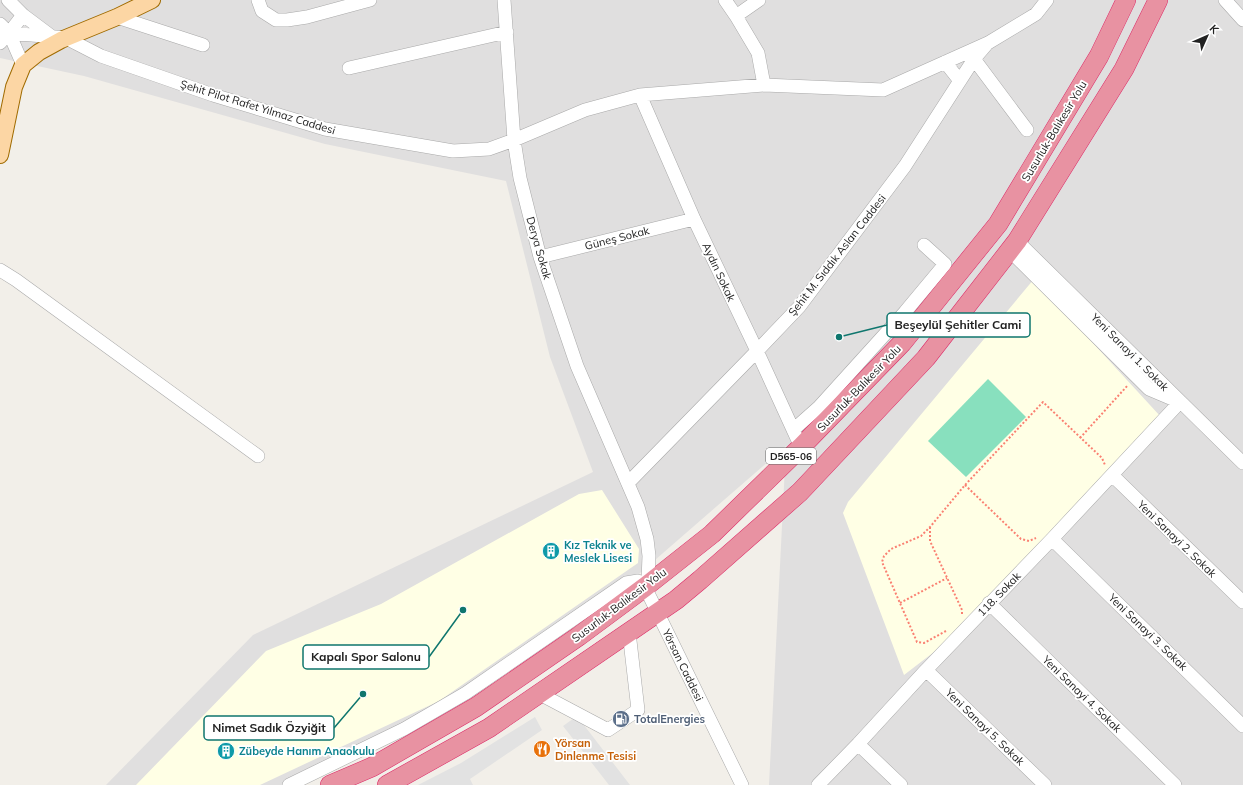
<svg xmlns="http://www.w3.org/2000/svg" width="1243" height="785" font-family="Mulish,sans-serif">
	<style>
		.residential { fill: #e0dfdf }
		.education { fill: #ffffe5 }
		.pitch { fill: #88e0be }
		.parking { fill: #e2e2e2 }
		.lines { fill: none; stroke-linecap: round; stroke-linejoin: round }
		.minor-casing { stroke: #a9a9a9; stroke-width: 14 }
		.major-casing { stroke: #a06b00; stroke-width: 18 }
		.highway-casing { stroke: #dc2a67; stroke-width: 20 }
		.path { stroke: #fa8072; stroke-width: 2; stroke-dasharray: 2 2; stroke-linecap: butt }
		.minor { stroke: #fff; stroke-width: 13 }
		.major { stroke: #fcd6a4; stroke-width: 16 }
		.highway { stroke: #e892a2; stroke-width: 19 }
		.labels { text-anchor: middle; stroke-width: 3.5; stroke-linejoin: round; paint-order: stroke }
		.shield { fill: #fff; stroke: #646464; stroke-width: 1 }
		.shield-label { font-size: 10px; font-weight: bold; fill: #222 }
		.street-label { font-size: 11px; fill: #222; stroke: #fff }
		.culture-label { font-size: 11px; font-weight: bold; fill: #0d838f; stroke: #fff; text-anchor: start }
		.service-label { font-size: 11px; font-weight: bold; fill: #4e5e75; stroke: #fff; text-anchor: start }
		.food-label { font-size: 11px; font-weight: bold; fill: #c56008; stroke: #fff; text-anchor: start }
		.leader { fill: none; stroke: #0f766e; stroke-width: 1.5 }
		.callout-dot { fill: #0f766e; stroke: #fff; stroke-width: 1.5 }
		.callout { fill: #fff; stroke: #0f766e; stroke-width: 1.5 }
		.callout-label { font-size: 12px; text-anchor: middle; font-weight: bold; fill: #222 }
	</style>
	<rect width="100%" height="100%" fill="#f2efe9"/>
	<path class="residential" d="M 0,0 L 1243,0 L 1243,785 L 769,785 L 786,446 L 632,580 L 477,686 L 286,785 L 106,785 L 253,635 L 593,472 L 550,357 L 506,181 L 325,144 L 84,76 L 0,58 Z"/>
	<path class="education" d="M 1034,279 L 1161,417 L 943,645 L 904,675 L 843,513 L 848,502 Z
		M 602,490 L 639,549 L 638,563 L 439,701 L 260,785 L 136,785 L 266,651 L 381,604 L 579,494 Z"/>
	<path class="pitch" d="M 988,379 L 1026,417 L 966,477 L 928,441 Z"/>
	<path class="parking" d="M 577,716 L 630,785 L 609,785 L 563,726 Z
		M 535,717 L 542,730 L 470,779 L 473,785 L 418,785 L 461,763 Z"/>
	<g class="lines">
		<defs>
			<path id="minor" d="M 8,0 L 23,15 L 9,33
				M 258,0 L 262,11 L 276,20 L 287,20 L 307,17 L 370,0
				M 504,0 L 514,140 L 520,178 L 540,257 L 577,366 L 638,507 L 647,539 L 649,556 L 648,580 L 645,587
				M 725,0 L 736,16 L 759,0
				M 1225,0 L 1243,20
				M 23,15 L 51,36
				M 736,16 L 758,53 L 764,85
				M 117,17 L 203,45
				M 0,24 L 9,33 L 23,65
				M 0,43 L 9,33 L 66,38 L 101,56 L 213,95 L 325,129 L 453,151 L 489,149 L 514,140 L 585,110 L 640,95 L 764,85 L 883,90 L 988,43 L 1036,14 L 1047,0
				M 974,59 L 1027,130
				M 945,62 L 960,81
				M 349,68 L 507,32
				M 640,95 L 694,219 L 757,351 L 801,447
				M 1017,241 L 1243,463
				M 1010,251 L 1149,389 L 1175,400
				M 540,257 L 694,219
				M 0,270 L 16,280 L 258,456
				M 793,430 L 819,407 L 905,312 L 945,264 L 924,245
				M 1112,475 L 1243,602
				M 628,483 L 757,351 L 799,307 L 905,166 L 974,59 L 986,45
				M 1052,539 L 1243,726
				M 989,603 L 1175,785
				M 926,670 L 1045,785
				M 540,694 L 608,730 L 638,710 L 629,632
				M 858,744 L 901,785
				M 289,785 L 404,729 L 466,693 L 626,583 L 638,581 L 645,587 L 742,785
				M 818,785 L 858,744 L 926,670 L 1052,539 L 1180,402"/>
			<path id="major" d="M 0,155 L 14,87 L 23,65 L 39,52 L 61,40 L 117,17 L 152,0"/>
			<path id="highway" d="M 330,785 L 372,767 L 476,707 L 579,636 L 645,587 L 712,534 L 801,447 L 902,343 L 998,224 L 1099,56 L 1126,0
				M 387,785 L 489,728 L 657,613 L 676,600 L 700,580 L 800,492 L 926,358 L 1017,241 L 1124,69 L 1158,0"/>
		</defs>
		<use href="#minor" class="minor-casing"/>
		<use href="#major" class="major-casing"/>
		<use href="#highway" class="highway-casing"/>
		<path class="path" d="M 1080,438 L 1128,385
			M 965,485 L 1021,539 L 1029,541 L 1036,538
			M 930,527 L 930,541 L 962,610 L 962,615
			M 900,603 L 947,578
			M 946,631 L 924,643 L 917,642 L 882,562 L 884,556 L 891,549 L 921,536 L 930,527 L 965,485 L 1043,402 L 1102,458 L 1105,465"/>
		<use href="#minor" class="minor"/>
		<use href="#major" class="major"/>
		<use href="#highway" class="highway"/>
	</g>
	<defs>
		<symbol id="building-disc" viewBox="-11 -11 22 22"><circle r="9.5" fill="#0f9aa8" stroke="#fff"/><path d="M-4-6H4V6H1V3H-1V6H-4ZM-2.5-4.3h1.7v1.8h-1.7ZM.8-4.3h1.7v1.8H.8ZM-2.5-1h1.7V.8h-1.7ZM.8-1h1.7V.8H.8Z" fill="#fff"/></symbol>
		<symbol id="fuel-disc" viewBox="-11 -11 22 22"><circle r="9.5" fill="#5c6f8a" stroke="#fff"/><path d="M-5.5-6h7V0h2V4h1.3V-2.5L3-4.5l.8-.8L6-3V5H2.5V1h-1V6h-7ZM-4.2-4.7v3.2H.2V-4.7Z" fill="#fff"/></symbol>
		<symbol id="restaurant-disc" viewBox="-11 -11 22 22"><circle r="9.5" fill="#e8710a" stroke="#fff"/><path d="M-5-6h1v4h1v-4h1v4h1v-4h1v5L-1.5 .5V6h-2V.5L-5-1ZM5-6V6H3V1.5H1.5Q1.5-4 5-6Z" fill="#fff"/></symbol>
	</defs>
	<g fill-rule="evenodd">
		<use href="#building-disc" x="541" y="541" width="20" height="20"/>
		<use href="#fuel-disc" x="611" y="709" width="20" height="20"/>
		<use href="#restaurant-disc" x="532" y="739" width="20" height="20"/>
		<use href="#building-disc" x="216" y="741" width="20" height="20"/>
	</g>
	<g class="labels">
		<rect class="shield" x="766" y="448" width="50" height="16" rx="3"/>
		<g class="shield-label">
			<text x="791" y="460">D565-06</text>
		</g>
		<g class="street-label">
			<text transform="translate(258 107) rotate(17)" y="4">Şehit Pilot Rafet Yılmaz Caddesi</text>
			<text transform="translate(1054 131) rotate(-59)" y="4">Susurluk-Balıkesir Yolu</text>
			<text transform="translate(617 238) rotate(-14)" y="4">Güneş Sokak</text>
			<text transform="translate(539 248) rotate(74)" y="4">Derya Sokak</text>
			<text transform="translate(837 255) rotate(-52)" y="4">Şehit M. Sıddık Aslan Caddesi</text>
			<text transform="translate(719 272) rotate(65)" y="4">Aydın Sokak</text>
			<text transform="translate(1130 352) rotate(45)" y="4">Yeni Sanayi 1. Sokak</text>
			<text transform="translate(859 388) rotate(-46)" y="4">Susurluk-Balıkesir Yolu</text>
			<text transform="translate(1177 539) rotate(44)" y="4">Yeni Sanayi 2. Sokak</text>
			<text transform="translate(999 594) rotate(-46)" y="4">118. Sokak</text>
			<text transform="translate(619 605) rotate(-37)" y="4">Susurluk-Balıkesir Yolu</text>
			<text transform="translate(1148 632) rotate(44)" y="4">Yeni Sanayi 3. Sokak</text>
			<text transform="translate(683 665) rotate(64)" y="4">Yörsan Caddesi</text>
			<text transform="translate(1082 694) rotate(44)" y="4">Yeni Sanayi 4. Sokak</text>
			<text transform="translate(985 727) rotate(44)" y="4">Yeni Sanayi 5. Sokak</text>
		</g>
		<g class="culture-label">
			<text x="564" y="549">Kız Teknik ve<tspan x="564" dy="13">Meslek Lisesi</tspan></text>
			<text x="239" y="755">Zübeyde Hanım Anaokulu</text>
		</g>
		<g class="service-label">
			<text x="634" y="723">TotalEnergies</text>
		</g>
		<g class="food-label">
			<text x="555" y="747">Yörsan<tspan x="555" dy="13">Dinlenme Tesisi</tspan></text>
		</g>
	</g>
	<path class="leader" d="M839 337L887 325M463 610L429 657M363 694L334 728"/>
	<g class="callout-dot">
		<circle cx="839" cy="337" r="4"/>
		<circle cx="463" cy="610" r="4"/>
		<circle cx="363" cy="694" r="4"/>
	</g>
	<g class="callout">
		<rect x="887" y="313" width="143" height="24" rx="4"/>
		<rect x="303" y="645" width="126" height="24" rx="4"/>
		<rect x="204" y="716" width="130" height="24" rx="4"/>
	</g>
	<g class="callout-label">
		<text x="958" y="329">Beşeylül Şehitler Cami</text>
		<text x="366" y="661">Kapalı Spor Salonu</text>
		<text x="269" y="732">Nimet Sadık Özyiğit</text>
	</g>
	<g transform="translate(1207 36) rotate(45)" stroke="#ffffff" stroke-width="3" paint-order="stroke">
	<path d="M0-3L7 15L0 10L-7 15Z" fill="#222222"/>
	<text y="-6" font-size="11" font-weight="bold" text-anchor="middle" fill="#222222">K</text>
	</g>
</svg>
